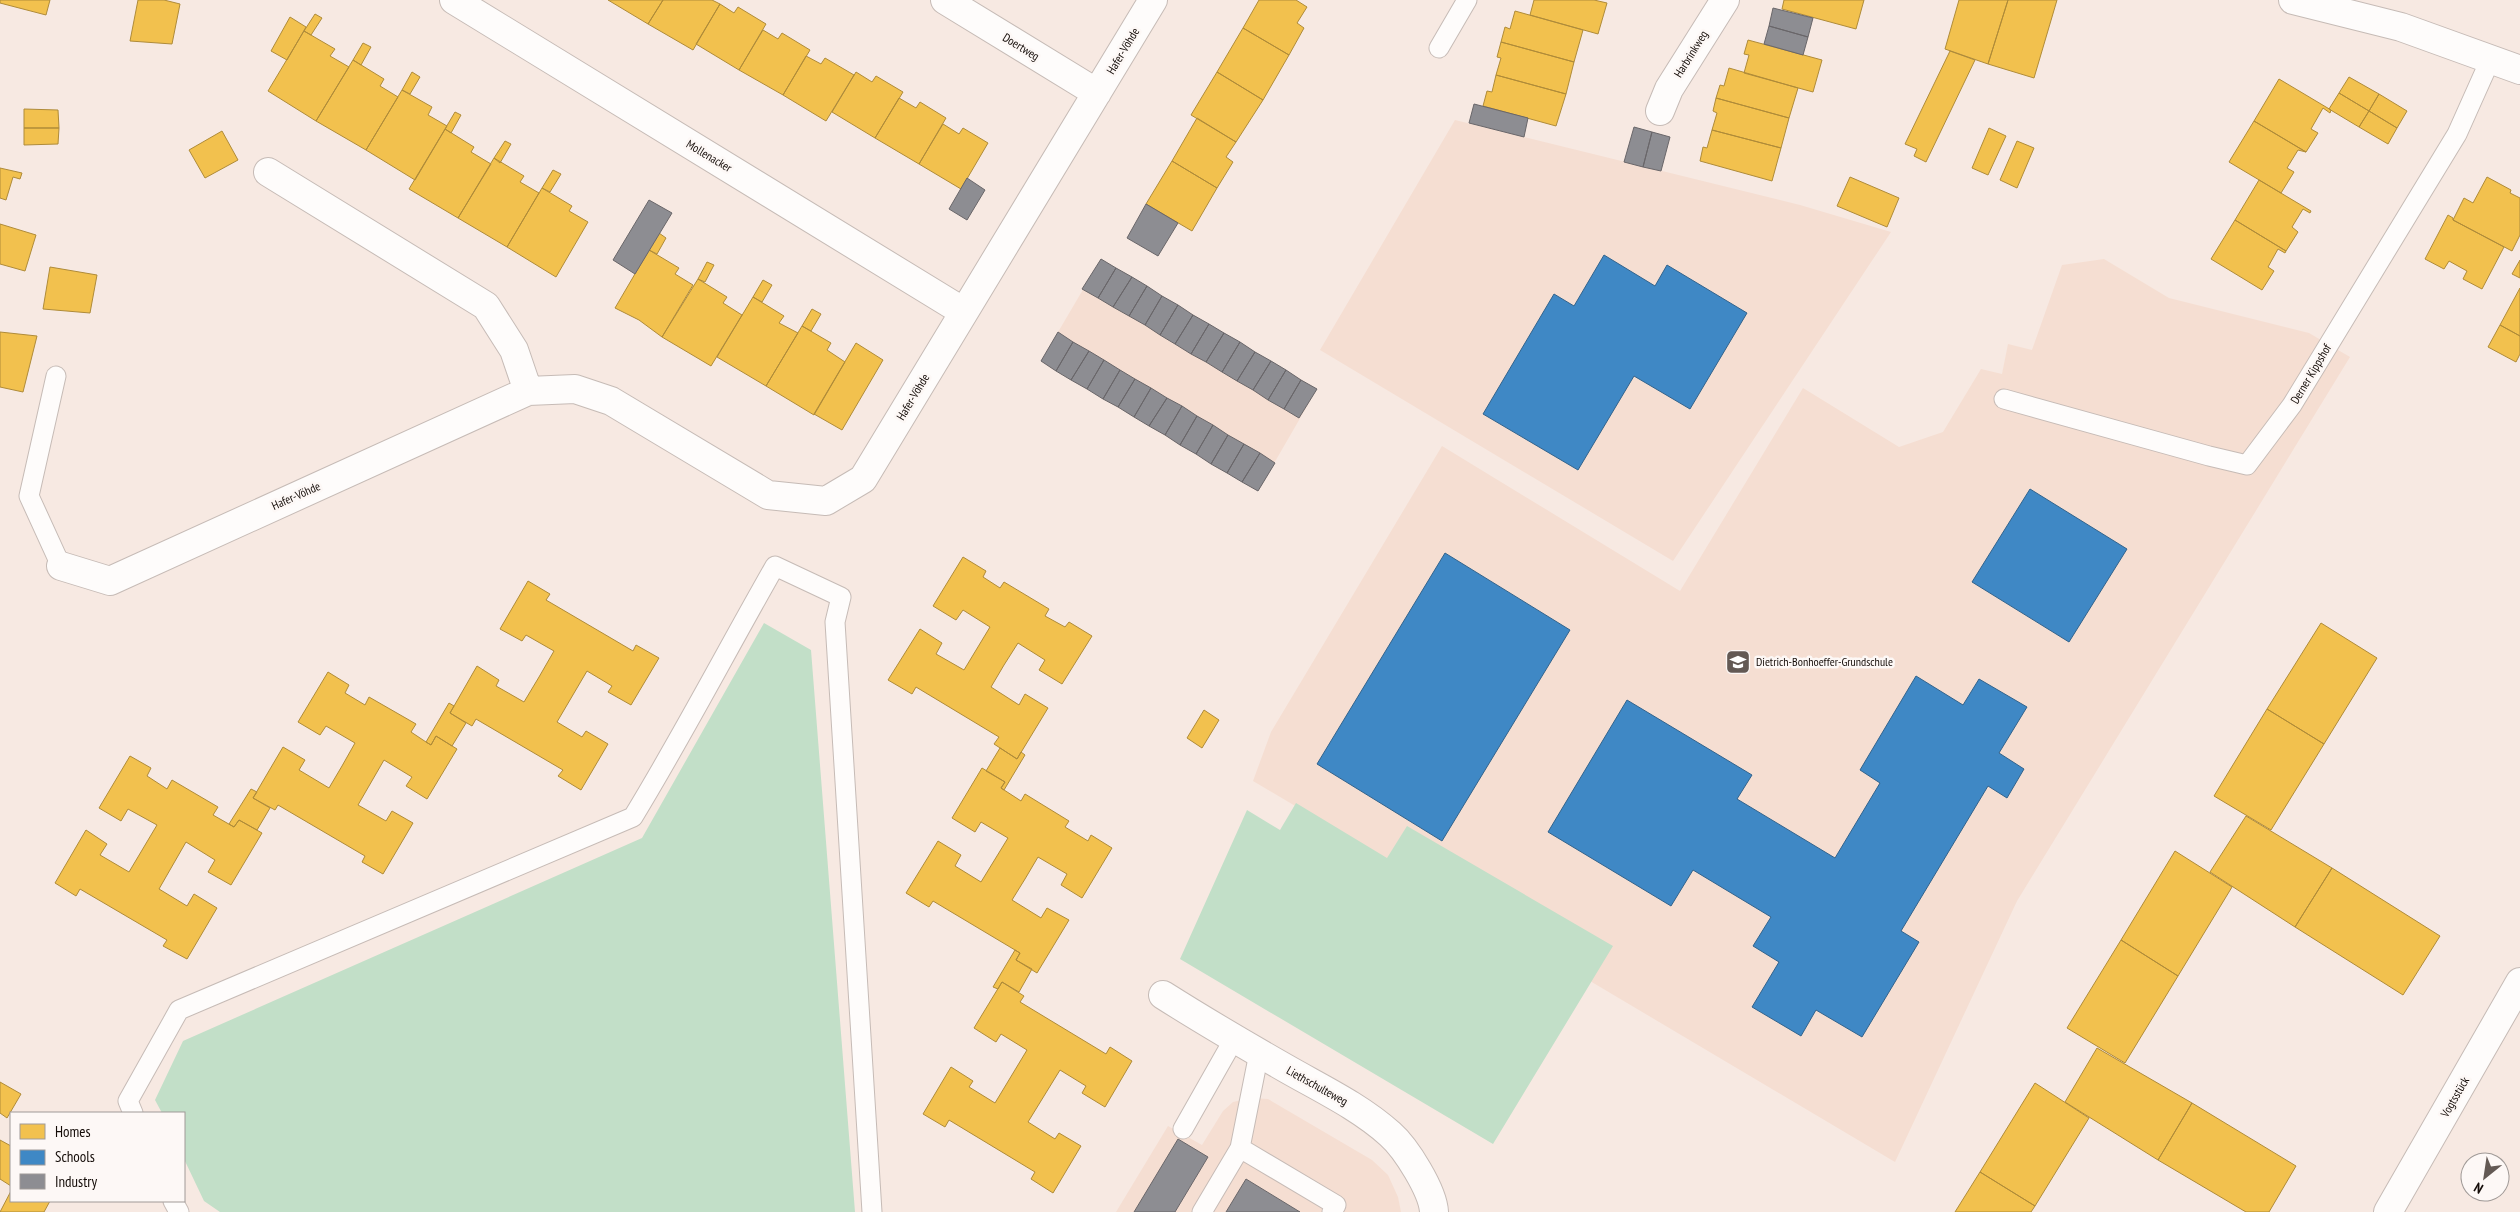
<svg xmlns="http://www.w3.org/2000/svg" width="2520" height="1212" font-family="'PT Sans Narrow',sans-serif">
	<style>
		.built { fill: #f5ded2 }
		.green { fill: #c2dfc8 }
		.homes { fill: #f2c14e; stroke: #af8b39 }
		.schools { fill: #3f88c5; stroke: #32638c }
		.industry { fill: #8d8d92; stroke: #696669 }
		.lines { fill: none; stroke-linecap: round; stroke-linejoin: round }
		.service-casing { stroke: #c6bbb6; stroke-width: 21 }
		.minor-casing { stroke: #c6bbb6; stroke-width: 30 }
		.service { stroke: #fefcfb; stroke-width: 19 }
		.minor { stroke: #fefcfb; stroke-width: 28 }
		.labels { text-anchor: middle; stroke-width: 5; stroke-linejoin: round; paint-order: stroke }
		.street-label { font-size: 12px; fill: #140c08; stroke: #fdf8f6 }
		.poi-label { font-size: 12px; fill: #140c08; stroke: #fdf8f6; text-anchor: start }
	</style>
	<rect width="100%" height="100%" fill="#f7e9e2"/>
	<path class="built" d="M 1455,120 L 1800,205 L 1891,232 L 1673,561 L 1320,350 Z
		M 1101,259 L 1317,389 L 1258,491 L 1041,361 Z
		M 2104,259 L 2169,298 L 2309,333 L 2350,357 L 2017,901 L 1895,1162 L 1253,781 L 1271,732 L 1442,446 L 1680,591 L 1803,388 L 1899,447 L 1943,432 L 1981,369 L 2002,374 L 2008,344 L 2032,350 L 2062,265 Z
		M 1251,1098 L 1268,1099 L 1372,1160 L 1388,1175 L 1398,1197 L 1401,1212 L 1116,1212 L 1168,1126 L 1202,1145 L 1223,1111 L 1233,1102 Z"/>
	<path class="green" d="M 764,623 L 811,650 L 855,1212 L 220,1212 L 204,1201 L 184,1159 L 184,1113 L 162,1113 L 155,1100 L 183,1041 L 642,838 Z
		M 1296,803 L 1387,858 L 1407,826 L 1613,946 L 1493,1144 L 1180,959 L 1247,810 L 1280,830 Z"/>
	<path class="homes" d="M 0,0 L 50,0 L 46,15 L 0,3 Z
		M 138,0 L 164,0 L 180,4 L 172,44 L 130,41 Z
		M 608,0 L 663,0 L 648,24 Z
		M 663,0 L 712,0 L 720,4 L 693,50 L 648,24 Z
		M 1259,0 L 1296,0 L 1307,7 L 1297,23 L 1304,28 L 1289,55 L 1243,28 Z
		M 1534,0 L 1594,0 L 1607,3 L 1598,34 L 1530,15 Z
		M 1784,0 L 1864,0 L 1856,29 L 1782,9 Z
		M 1959,0 L 2008,0 L 1988,64 L 1945,49 Z
		M 2008,0 L 2057,0 L 2034,78 L 1988,64 Z
		M 720,4 L 734,13 L 738,7 L 766,24 L 739,70 L 696,44 Z
		M 1515,11 L 1583,30 L 1574,62 L 1501,42 L 1505,27 L 1510,29 Z
		M 315,14 L 322,18 L 311,35 L 304,31 Z
		M 290,17 L 306,27 L 287,60 L 271,51 Z
		M 1243,28 L 1289,55 L 1263,100 L 1217,72 Z
		M 763,30 L 778,39 L 782,33 L 810,50 L 783,95 L 739,70 Z
		M 304,31 L 335,49 L 330,56 L 349,67 L 316,121 L 268,91 Z
		M 1748,40 L 1822,60 L 1813,92 L 1744,73 L 1749,55 L 1744,54 Z
		M 1501,42 L 1574,62 L 1566,94 L 1496,75 L 1501,58 L 1497,57 Z
		M 363,43 L 371,47 L 361,65 L 353,60 Z
		M 1950,51 L 1975,60 L 1926,162 L 1914,156 L 1917,149 L 1905,144 Z
		M 806,56 L 821,64 L 825,58 L 854,75 L 826,121 L 783,95 Z
		M 353,60 L 384,79 L 380,86 L 398,97 L 366,150 L 316,121 Z
		M 1729,68 L 1798,88 L 1789,118 L 1716,98 L 1720,85 L 1724,86 Z
		M 412,72 L 420,77 L 410,94 L 402,90 Z
		M 856,72 L 872,82 L 876,76 L 903,92 L 875,138 L 832,112 Z
		M 1217,72 L 1263,100 L 1236,142 L 1191,115 Z
		M 1496,75 L 1566,94 L 1556,126 L 1483,106 L 1487,91 L 1492,92 Z
		M 2349,77 L 2379,94 L 2369,111 L 2339,93 Z
		M 2279,79 L 2331,110 L 2330,113 L 2323,108 L 2311,129 L 2318,133 L 2306,152 L 2254,121 Z
		M 402,90 L 432,107 L 428,115 L 447,126 L 415,180 L 366,150 Z
		M 2339,93 L 2369,111 L 2359,127 L 2329,109 Z
		M 2379,94 L 2407,111 L 2397,128 L 2369,111 Z
		M 899,98 L 916,108 L 920,102 L 946,118 L 919,164 L 875,138 Z
		M 1716,98 L 1789,118 L 1781,148 L 1712,130 L 1717,113 L 1713,111 Z
		M 24,109 L 58,110 L 59,128 L 24,128 Z
		M 2369,111 L 2397,128 L 2388,144 L 2359,127 Z
		M 455,112 L 461,115 L 451,133 L 445,129 Z
		M 1197,118 L 1236,142 L 1226,157 L 1233,162 L 1217,188 L 1172,161 Z
		M 2254,121 L 2306,152 L 2298,150 L 2287,168 L 2294,172 L 2281,193 L 2229,162 Z
		M 943,124 L 959,134 L 963,128 L 988,143 L 961,189 L 919,164 Z
		M 24,128 L 59,128 L 58,144 L 24,145 Z
		M 1989,128 L 2006,136 L 1988,175 L 1972,168 Z
		M 445,129 L 474,147 L 471,152 L 491,164 L 458,218 L 409,189 Z
		M 1712,130 L 1781,148 L 1772,181 L 1700,161 L 1703,147 L 1707,148 Z
		M 222,131 L 238,160 L 205,178 L 189,150 Z
		M 505,141 L 511,144 L 500,163 L 494,158 Z
		M 2017,141 L 2034,148 L 2017,188 L 2000,180 Z
		M 494,158 L 524,176 L 520,182 L 539,193 L 507,247 L 458,218 Z
		M 1172,161 L 1217,188 L 1192,231 L 1146,204 Z
		M 0,168 L 22,173 L 20,179 L 13,177 L 6,200 L 0,198 Z
		M 553,170 L 561,174 L 550,192 L 542,188 Z
		M 1850,177 L 1899,198 L 1887,227 L 1837,206 Z
		M 2487,177 L 2511,190 L 2510,193 L 2520,198 L 2520,235 L 2512,251 L 2453,220 L 2464,198 L 2473,203 Z
		M 2259,180 L 2311,211 L 2310,213 L 2303,209 L 2292,227 L 2298,232 L 2286,251 L 2235,220 Z
		M 542,188 L 572,206 L 569,211 L 588,222 L 556,277 L 507,247 Z
		M 2448,215 L 2453,218 L 2453,220 L 2504,247 L 2482,289 L 2463,279 L 2467,271 L 2449,261 L 2444,269 L 2425,259 Z
		M 2235,220 L 2286,251 L 2285,253 L 2278,249 L 2268,267 L 2274,271 L 2262,290 L 2211,259 Z
		M 0,224 L 36,235 L 25,271 L 0,264 Z
		M 659,233 L 666,238 L 657,254 L 649,250 Z
		M 649,250 L 679,268 L 675,274 L 693,285 L 662,337 L 639,320 L 615,308 Z
		M 2520,260 L 2520,278 L 2512,274 Z
		M 707,262 L 714,265 L 705,282 L 698,279 Z
		M 50,267 L 97,275 L 90,313 L 43,309 Z
		M 698,279 L 727,297 L 723,303 L 742,315 L 711,366 L 662,337 Z
		M 763,280 L 772,285 L 762,302 L 753,297 Z
		M 2520,288 L 2520,336 L 2500,325 Z
		M 753,297 L 784,316 L 779,323 L 798,333 L 766,386 L 717,357 Z
		M 812,309 L 821,314 L 811,331 L 802,326 Z
		M 2500,325 L 2520,336 L 2520,354 L 2516,362 L 2488,347 Z
		M 802,326 L 831,343 L 827,350 L 845,362 L 814,415 L 766,386 Z
		M 0,332 L 37,336 L 23,392 L 0,387 Z
		M 856,343 L 883,360 L 842,430 L 814,414 Z
		M 963,557 L 986,571 L 983,577 L 1000,588 L 1004,582 L 1049,609 L 1045,616 L 1065,627 L 1069,622 L 1092,636 L 1062,684 L 1039,670 L 1045,660 L 1018,643 L 1004,665 L 991,687 L 1019,705 L 1025,694 L 1048,708 L 1017,759 L 994,744 L 999,737 L 916,687 L 912,694 L 888,680 L 920,629 L 942,643 L 936,654 L 964,670 L 990,627 L 963,610 L 956,620 L 933,606 Z
		M 528,581 L 550,594 L 546,600 L 633,651 L 636,645 L 659,658 L 631,705 L 608,692 L 612,686 L 587,671 L 557,722 L 582,737 L 586,731 L 608,744 L 581,790 L 558,776 L 563,770 L 476,719 L 472,726 L 450,713 L 477,666 L 499,680 L 496,686 L 524,702 L 539,677 L 554,651 L 526,635 L 522,641 L 500,629 Z
		M 2321,623 L 2377,658 L 2324,744 L 2267,709 Z
		M 328,672 L 349,685 L 345,693 L 365,705 L 369,697 L 416,724 L 411,732 L 426,742 L 431,745 L 436,736 L 457,749 L 427,799 L 406,786 L 412,777 L 384,760 L 358,805 L 386,821 L 392,811 L 413,823 L 383,874 L 362,862 L 365,856 L 278,805 L 275,810 L 253,798 L 283,747 L 305,760 L 299,770 L 329,788 L 342,766 L 355,743 L 326,726 L 320,735 L 298,722 Z
		M 449,703 L 454,706 L 450,713 L 466,723 L 452,746 L 436,736 L 431,745 L 426,742 Z
		M 2267,709 L 2324,744 L 2271,830 L 2214,796 Z
		M 1204,710 L 1219,720 L 1202,748 L 1187,738 Z
		M 1000,748 L 1017,759 L 1021,752 L 1025,755 L 1004,790 L 1001,788 L 1005,782 L 986,771 Z
		M 130,756 L 151,768 L 147,776 L 167,789 L 172,780 L 218,807 L 213,815 L 234,827 L 239,820 L 262,833 L 231,885 L 208,872 L 215,860 L 186,842 L 159,889 L 187,906 L 194,894 L 217,908 L 187,959 L 163,946 L 167,940 L 80,889 L 76,896 L 55,883 L 86,830 L 107,844 L 100,855 L 129,872 L 157,825 L 128,809 L 121,821 L 99,808 Z
		M 982,768 L 1005,782 L 1001,788 L 1021,801 L 1025,794 L 1069,821 L 1065,827 L 1088,841 L 1091,835 L 1112,848 L 1082,898 L 1061,885 L 1067,874 L 1038,857 L 1025,879 L 1012,900 L 1041,918 L 1047,908 L 1069,920 L 1037,973 L 1016,960 L 1020,953 L 933,901 L 929,907 L 906,893 L 938,841 L 961,855 L 955,866 L 981,882 L 1008,838 L 981,822 L 975,832 L 952,818 Z
		M 251,789 L 257,792 L 253,798 L 270,808 L 257,830 L 239,820 L 234,827 L 229,824 Z
		M 2246,816 L 2332,868 L 2295,927 L 2210,872 Z
		M 2175,851 L 2232,887 L 2178,976 L 2121,940 Z
		M 2332,868 L 2440,936 L 2403,995 L 2295,927 Z
		M 2121,940 L 2178,976 L 2125,1063 L 2067,1028 Z
		M 1015,950 L 1020,953 L 1016,960 L 1032,969 L 1019,992 L 1002,982 L 998,989 L 993,987 Z
		M 1002,982 L 1024,996 L 1020,1002 L 1106,1054 L 1110,1047 L 1132,1061 L 1105,1107 L 1082,1093 L 1086,1086 L 1060,1070 L 1028,1122 L 1055,1139 L 1059,1133 L 1081,1146 L 1053,1193 L 1031,1179 L 1035,1172 L 949,1120 L 945,1127 L 923,1114 L 951,1067 L 973,1081 L 969,1087 L 995,1103 L 1027,1050 L 1001,1034 L 996,1042 L 974,1028 Z
		M 2097,1048 L 2192,1103 L 2158,1160 L 2065,1102 Z
		M 0,1082 L 21,1094 L 7,1118 L 0,1113 Z
		M 2035,1083 L 2089,1118 L 2035,1206 L 1980,1172 Z
		M 2192,1103 L 2296,1166 L 2269,1212 L 2246,1212 L 2158,1160 Z
		M 0,1140 L 11,1146 L 11,1186 L 0,1179 Z
		M 1980,1172 L 2035,1206 L 2031,1212 L 1955,1212 Z
		M 11,1191 L 11,1201 L 50,1201 L 44,1212 L 0,1212 Z"/>
	<path class="schools" d="M 1604,255 L 1655,286 L 1667,265 L 1747,313 L 1690,409 L 1634,376 L 1578,470 L 1483,414 L 1554,294 L 1574,306 Z
		M 2030,489 L 2127,549 L 2069,642 L 1972,582 Z
		M 1445,553 L 1570,630 L 1442,841 L 1317,764 Z
		M 1916,676 L 1963,705 L 1979,679 L 2027,707 L 1999,753 L 2024,769 L 2007,798 L 1988,786 L 1901,931 L 1919,942 L 1862,1037 L 1816,1010 L 1801,1036 L 1752,1007 L 1779,962 L 1753,946 L 1771,917 L 1693,870 L 1671,906 L 1548,832 L 1627,700 L 1752,775 L 1737,799 L 1835,858 L 1880,783 L 1860,770 Z"/>
	<path class="industry" d="M 1773,8 L 1813,18 L 1808,37 L 1769,26 Z
		M 1769,26 L 1808,37 L 1803,55 L 1764,44 Z
		M 1474,104 L 1528,118 L 1524,137 L 1469,123 Z
		M 1634,127 L 1652,132 L 1643,167 L 1624,162 Z
		M 1652,132 L 1670,137 L 1661,171 L 1643,167 Z
		M 967,178 L 985,190 L 967,220 L 949,209 Z
		M 649,200 L 672,213 L 635,274 L 613,260 Z
		M 1146,204 L 1178,223 L 1158,256 L 1127,238 Z
		M 1101,259 L 1116,268 L 1098,298 L 1082,289 Z
		M 1116,268 L 1132,277 L 1113,307 L 1098,298 Z
		M 1132,277 L 1147,286 L 1129,316 L 1113,307 Z
		M 1147,286 L 1162,296 L 1145,325 L 1129,316 Z
		M 1162,296 L 1178,305 L 1160,335 L 1145,325 Z
		M 1178,305 L 1193,315 L 1175,344 L 1160,335 Z
		M 1193,315 L 1209,324 L 1191,354 L 1175,344 Z
		M 1209,324 L 1224,333 L 1206,362 L 1191,354 Z
		M 1058,332 L 1073,342 L 1056,371 L 1041,361 Z
		M 1224,333 L 1240,342 L 1222,372 L 1206,362 Z
		M 1073,342 L 1089,351 L 1071,380 L 1056,371 Z
		M 1240,342 L 1255,352 L 1237,381 L 1222,372 Z
		M 1089,351 L 1104,360 L 1087,389 L 1071,380 Z
		M 1255,352 L 1271,361 L 1253,390 L 1237,381 Z
		M 1104,360 L 1120,370 L 1103,399 L 1087,389 Z
		M 1271,361 L 1286,370 L 1268,400 L 1253,390 Z
		M 1120,370 L 1135,379 L 1118,407 L 1103,399 Z
		M 1286,370 L 1301,380 L 1284,409 L 1268,400 Z
		M 1135,379 L 1151,388 L 1134,417 L 1118,407 Z
		M 1301,380 L 1317,389 L 1299,418 L 1284,409 Z
		M 1151,388 L 1167,398 L 1149,426 L 1134,417 Z
		M 1167,398 L 1182,406 L 1165,435 L 1149,426 Z
		M 1182,406 L 1197,416 L 1180,445 L 1165,435 Z
		M 1197,416 L 1213,425 L 1196,454 L 1180,445 Z
		M 1213,425 L 1228,435 L 1211,464 L 1196,454 Z
		M 1228,435 L 1244,444 L 1227,473 L 1211,464 Z
		M 1244,444 L 1260,453 L 1242,482 L 1227,473 Z
		M 1260,453 L 1275,463 L 1258,491 L 1242,482 Z
		M 1178,1139 L 1208,1157 L 1175,1212 L 1134,1212 Z
		M 1246,1179 L 1300,1212 L 1226,1212 Z"/>
	<g class="lines">
		<defs>
			<path id="service" d="M 1439,48 L 1467,0
				M 56,376 L 29,496 L 61,566
				M 2004,399 L 2209,456 L 2247,465 L 2292,405 L 2457,134 L 2491,58
				M 133,1113 L 128,1101 L 179,1010 L 633,817 C 683,735 727,650 775,566 L 841,597 L 835,622 L 872,1212
				M 1183,1129 L 1234,1039
				M 1240,1148 L 1259,1053
				M 173,1201 L 179,1212
				M 1202,1212 L 1240,1148 L 1336,1205 L 1332,1212"/>
			<path id="minor" d="M 454,0 L 964,312
				M 945,0 L 1097,93
				M 2293,0 L 2401,27 L 2520,70
				M 1660,111 L 1669,89 L 1725,0
				M 268,172 L 486,306 L 514,350 L 528,391
				M 61,566 L 110,581 L 528,391 L 575,389 L 611,401 L 768,495 L 826,501 L 863,479 L 1153,0
				M 1163,995 C 1204,1021 1245,1045 1287,1069 C 1322,1089 1360,1107 1390,1134 C 1406,1148 1433,1191 1434,1212
				M 2388,1212 L 2520,982"/>
		</defs>
		<use href="#service" class="service-casing"/>
		<use href="#minor" class="minor-casing"/>
		<use href="#service" class="service"/>
		<use href="#minor" class="minor"/>
	</g>
	<defs>
		<symbol id="school-square" viewBox="-11 -11 22 22"><rect x="-9" y="-9" width="18" height="18" rx="4" fill="#635954" stroke="#fdf8f6"/><path d="M0-5L7-2L0 1L-7-2ZM-4 1L0 2.5L4 1V4Q0 6-4 4Z" fill="#fff"/></symbol>
	</defs>
	<g fill-rule="evenodd">
		<use href="#school-square" x="1724" y="648" width="28" height="28"/>
	</g>
	<g class="labels">
		<g class="street-label">
			<text transform="translate(1021 47) rotate(32)" y="4">Doertweg</text>
			<text transform="translate(1123 51) rotate(-59)" y="4">Hafer-Vöhde</text>
			<text transform="translate(1691 54) rotate(-58)" y="4">Harbrinkweg</text>
			<text transform="translate(709 156) rotate(31)" y="4">Mollenacker</text>
			<text transform="translate(2311 374) rotate(-59)" y="4">Derner Kippshof</text>
			<text transform="translate(913 397) rotate(-59)" y="4">Hafer-Vöhde</text>
			<text transform="translate(296 496) rotate(-24)" y="4">Hafer-Vöhde</text>
			<text transform="translate(1317 1086) rotate(29)" y="4">Liethschulteweg</text>
			<text transform="translate(2455 1097) rotate(-60)" y="4">Vogtsstück</text>
		</g>
		<g class="poi-label">
			<text x="1756" y="666">Dietrich-Bonhoeffer-Grundschule</text>
		</g>
	</g>
	<rect x="10" y="1112" width="175" height="90" fill="#fdf8f6" stroke="#a09a97"/>
	<rect x="20" y="1124" width="25" height="15" fill="#f2c14e" stroke="#a09a97"/>
	<text x="55" y="1137" font-size="15" fill="#140c08">Homes</text>
	<rect x="20" y="1150" width="25" height="15" fill="#3f88c5" stroke="#a09a97"/>
	<text x="55" y="1162" font-size="15" fill="#140c08">Schools</text>
	<rect x="20" y="1174" width="25" height="15" fill="#8d8d92" stroke="#a09a97"/>
	<text x="55" y="1187" font-size="15" fill="#140c08">Industry</text>
	<g transform="translate(2485 1177) rotate(210)"><circle r="24" fill="#fdf8f6" stroke="#a09a97"/>
	<path d="M0-4L9 19L0 12L-9 19Z" fill="#635954"/>
	<text y="-8" font-size="14" font-weight="bold" text-anchor="middle" fill="#140c08">N</text>
	</g>
</svg>
